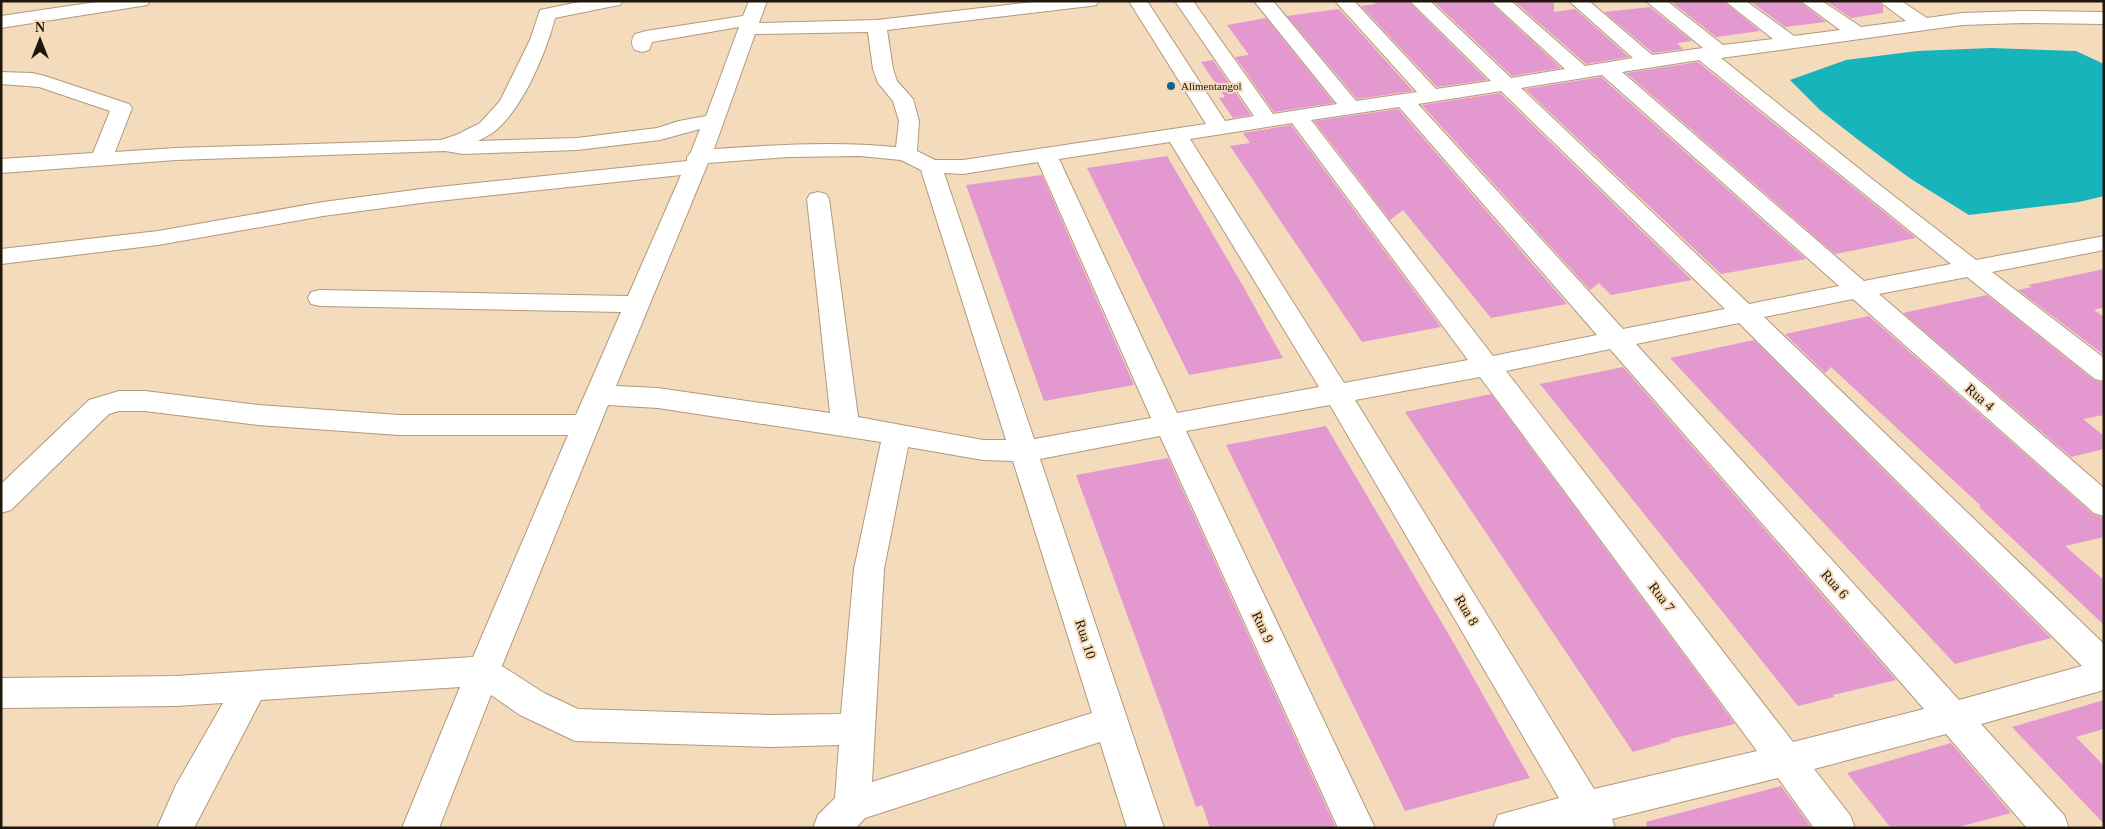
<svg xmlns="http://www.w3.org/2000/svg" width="2105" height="829" font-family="'Times New Roman',serif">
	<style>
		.water { fill: #17b4bc }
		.building { fill: #e498d0 }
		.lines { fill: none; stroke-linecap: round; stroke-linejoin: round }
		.minor-casing { stroke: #b1997d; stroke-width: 2 }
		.minor { fill: #fff; fill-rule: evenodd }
		.poi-dot { fill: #136395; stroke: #f4dbbc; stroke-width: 2 }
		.labels { text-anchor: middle; stroke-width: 4; stroke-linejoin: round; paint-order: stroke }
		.far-poi-label { font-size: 11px; fill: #1f170b; stroke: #f4dbbc; text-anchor: start }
		.street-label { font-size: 14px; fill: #1f170b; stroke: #f4dbbc }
	</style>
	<rect width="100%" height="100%" fill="#f4dbbc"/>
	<path class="water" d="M 1991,48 L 2076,51 L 2104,64 L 2104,196 L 2079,202 L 1969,215 L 1911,179 L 1861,142 L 1820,110 L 1790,80 L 1846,60 L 1917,51 Z"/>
	<path class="building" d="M 1373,1 L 1408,1 L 1487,80 L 1437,87 L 1361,6 L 1376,4 Z
		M 1433,1 L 1489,1 L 1561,68 L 1512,76 Z
		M 1514,1 L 1554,1 L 1554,12 L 1575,9 L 1629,57 L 1586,64 Z
		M 1688,1 L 1723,1 L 1760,31 L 1716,37 L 1673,3 Z
		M 1750,1 L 1799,1 L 1826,22 L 1785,27 Z
		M 1826,1 L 1877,1 L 1883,6 L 1883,13 L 1851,18 Z
		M 1650,7 L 1692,41 L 1677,43 L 1683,49 L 1653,53 L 1604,12 Z
		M 1339,9 L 1413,91 L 1357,99 L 1287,16 Z
		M 1266,18 L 1334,103 L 1274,112 L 1235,57 L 1249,55 L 1227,25 Z
		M 1213,60 L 1251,115 L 1233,118 L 1219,98 L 1225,97 L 1201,62 Z
		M 1698,62 L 1916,238 L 1835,254 L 1626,73 Z
		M 1601,77 L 1806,259 L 1721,274 L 1525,89 Z
		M 1500,93 L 1692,280 L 1611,295 L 1599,283 L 1590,290 L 1422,105 Z
		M 1398,109 L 1567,304 L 1491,318 L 1403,210 L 1390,220 L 1314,121 Z
		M 1291,125 L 1441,327 L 1362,342 L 1230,146 L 1250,143 L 1243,133 Z
		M 1167,156 L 1243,286 L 1283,358 L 1189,375 L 1087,168 Z
		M 1042,175 L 1134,385 L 1044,401 L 966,185 Z
		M 2104,269 L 2104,307 L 2094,310 L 2104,317 L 2104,355 L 2018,290 L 2032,287 L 2028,285 Z
		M 1987,295 L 2094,380 L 2104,383 L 2104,415 L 2083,419 L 2104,436 L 2104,449 L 2071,457 L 1903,313 Z
		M 1869,316 L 2093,514 L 2104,518 L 2104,537 L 2065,546 L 2104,580 L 2104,625 L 1979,507 L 1981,506 L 1831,367 L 1825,373 L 1785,334 Z
		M 1754,340 L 2051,638 L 1955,664 L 1670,358 Z
		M 1623,367 L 1896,680 L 1833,695 L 1834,697 L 1798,706 L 1540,384 Z
		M 1491,394 L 1735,724 L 1670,739 L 1671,741 L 1633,752 L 1405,412 Z
		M 1326,426 L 1456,647 L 1530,778 L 1405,811 L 1226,445 Z
		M 1168,458 L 1336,828 L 1210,828 L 1202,805 L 1196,807 L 1163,713 L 1076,475 Z
		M 2104,700 L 2104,729 L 2076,737 L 2104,766 L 2104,824 L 2012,727 Z
		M 1951,743 L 2011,813 L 1955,828 L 1891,828 L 1847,773 Z
		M 1781,786 L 1812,828 L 1647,828 L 1646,822 Z"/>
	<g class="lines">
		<defs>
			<path id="minor" d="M 103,1 L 150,1 L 147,5 L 141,6 L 1,28 L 1,16 Z
				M 584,1 L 623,1 L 620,5 L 614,6 L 555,18 C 546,53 523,108 495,131 C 490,135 483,138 478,141 L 577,138 L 657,128 L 679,121 L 706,116 L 739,27 L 652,42 L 649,50 L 642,52 L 635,50 C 631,45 631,40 635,34 L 646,31 L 743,16 L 749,1 L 767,1 L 759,23 L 877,20 L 1041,1 L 1099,1 L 1096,5 L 1090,6 L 887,30 L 893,69 L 897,81 L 913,99 L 919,121 L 917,151 L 935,160 L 963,160 L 1206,124 L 1129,1 L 1147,1 L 1225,121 L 1254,116 L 1175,1 L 1193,1 L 1273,114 L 1337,104 L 1254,1 L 1273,1 L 1356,101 L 1417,92 L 1335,1 L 1354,1 L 1436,89 L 1491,81 L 1410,1 L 1430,1 L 1511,78 L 1565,69 L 1491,1 L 1511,1 L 1585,66 L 1633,58 L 1569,1 L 1589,1 L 1652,55 L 1703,48 L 1646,1 L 1667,1 L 1723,45 L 1773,39 L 1725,1 L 1746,1 L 1794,36 L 1840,30 L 1801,1 L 1822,1 L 1861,27 L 1906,21 L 1879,1 L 1901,1 L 1927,18 L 1962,13 L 2023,11 L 2104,12 L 2104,24 L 2023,23 L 1962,25 L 1721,58 L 1872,179 L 1976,260 L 2104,236 L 2104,250 L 1992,272 L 2104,358 L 2104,381 L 2095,379 L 1967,277 L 1879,294 L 2104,488 L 2104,516 L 2094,513 L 1853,299 L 1764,317 L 2104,644 L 2104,690 L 1981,724 L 2064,815 L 2069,828 L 2027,828 L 1946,734 L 1814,769 L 1850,815 L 1855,828 L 1814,828 L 1778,778 L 1612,819 L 1615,828 L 1493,828 L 1498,815 L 1559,798 L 1330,405 L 1186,431 L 1375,828 L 1338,828 L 1160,436 L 1040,459 L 1164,828 L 1127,828 L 1100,742 L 865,818 L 856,828 L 813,828 L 818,815 L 835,798 L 839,745 L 771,747 L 575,741 L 520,715 L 491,695 L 439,828 L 402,828 L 460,687 L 261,700 L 194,828 L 157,828 L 176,785 L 223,703 L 176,706 L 1,708 L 1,678 L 176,676 L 473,657 L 568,435 L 399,435 L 258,425 L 145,411 L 119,411 L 109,414 L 11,510 L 1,513 L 1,484 L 89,400 L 119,391 L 145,391 L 258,405 L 399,415 L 576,415 L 621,312 L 320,306 L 311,304 L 308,298 L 311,292 L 320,290 L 628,296 L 681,175 L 429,202 L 323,216 L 158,245 L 1,264 L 1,249 L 158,231 L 323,202 L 429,188 L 687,161 L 687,157 L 691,152 L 700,129 L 660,140 L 577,150 L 463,154 L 445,151 L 176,160 L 1,173 L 1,159 L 93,153 L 110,111 L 39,87 L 1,84 L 1,72 L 32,73 L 45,76 L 129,104 L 132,108 L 115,152 L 176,148 L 441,140 L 456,135 L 480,123 L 500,101 L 530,40 L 540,10 ZM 868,32 L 873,69 L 878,83 L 893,101 L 899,121 L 896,147 C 835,141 775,145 714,149 L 755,34 ZM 1699,60 L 1951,264 L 1864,281 L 1622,72 ZM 1602,75 L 1839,286 L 1749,304 L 1521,88 ZM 1501,91 L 1725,309 L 1623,329 L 1418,104 ZM 1399,107 L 1597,335 L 1493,356 L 1311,120 ZM 1292,123 L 1468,360 L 1344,383 L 1190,139 ZM 1170,142 L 1319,387 L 1177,413 L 1059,159 ZM 860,156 L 901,160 L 921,170 L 1006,440 L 983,440 L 858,417 L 829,199 L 826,194 L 818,192 L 810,194 L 807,199 L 830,413 L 658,388 L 616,386 L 708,163 L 788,157 ZM 1038,162 L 1151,418 L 1034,439 L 944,173 L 963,174 ZM 1739,323 L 2082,666 L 1959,700 L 1636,344 ZM 1610,349 L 1924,709 L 1793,742 L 1506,371 ZM 1480,377 L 1757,751 L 1594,789 L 1355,400 ZM 608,405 L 658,408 L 881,442 L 854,569 L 841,714 L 771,715 L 578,709 L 544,693 L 502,666 ZM 908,447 L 983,460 L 1013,461 L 1092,713 L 872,782 L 884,569 Z"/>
		</defs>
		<use href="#minor" class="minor-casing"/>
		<use href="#minor" class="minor"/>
	</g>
	<circle class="poi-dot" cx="1171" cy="86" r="5"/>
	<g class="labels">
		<g class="far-poi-label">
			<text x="1181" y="90">Alimentangol</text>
		</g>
		<g class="street-label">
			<text transform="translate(1980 397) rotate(41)" y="5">Rua 4</text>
			<text transform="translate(1835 584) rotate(48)" y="5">Rua 6</text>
			<text transform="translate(1662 597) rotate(53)" y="5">Rua 7</text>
			<text transform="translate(1467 610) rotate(59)" y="5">Rua 8</text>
			<text transform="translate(1263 627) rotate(65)" y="5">Rua 9</text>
			<text transform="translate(1086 639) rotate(72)" y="5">Rua 10</text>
		</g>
	</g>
	<rect width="2105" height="829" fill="none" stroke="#1f170b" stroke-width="5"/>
	<g transform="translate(40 40)" stroke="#f4dbbc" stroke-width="4" paint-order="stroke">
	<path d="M0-4L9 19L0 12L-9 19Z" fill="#1f170b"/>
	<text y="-8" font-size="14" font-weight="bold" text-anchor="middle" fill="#1f170b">N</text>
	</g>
</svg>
